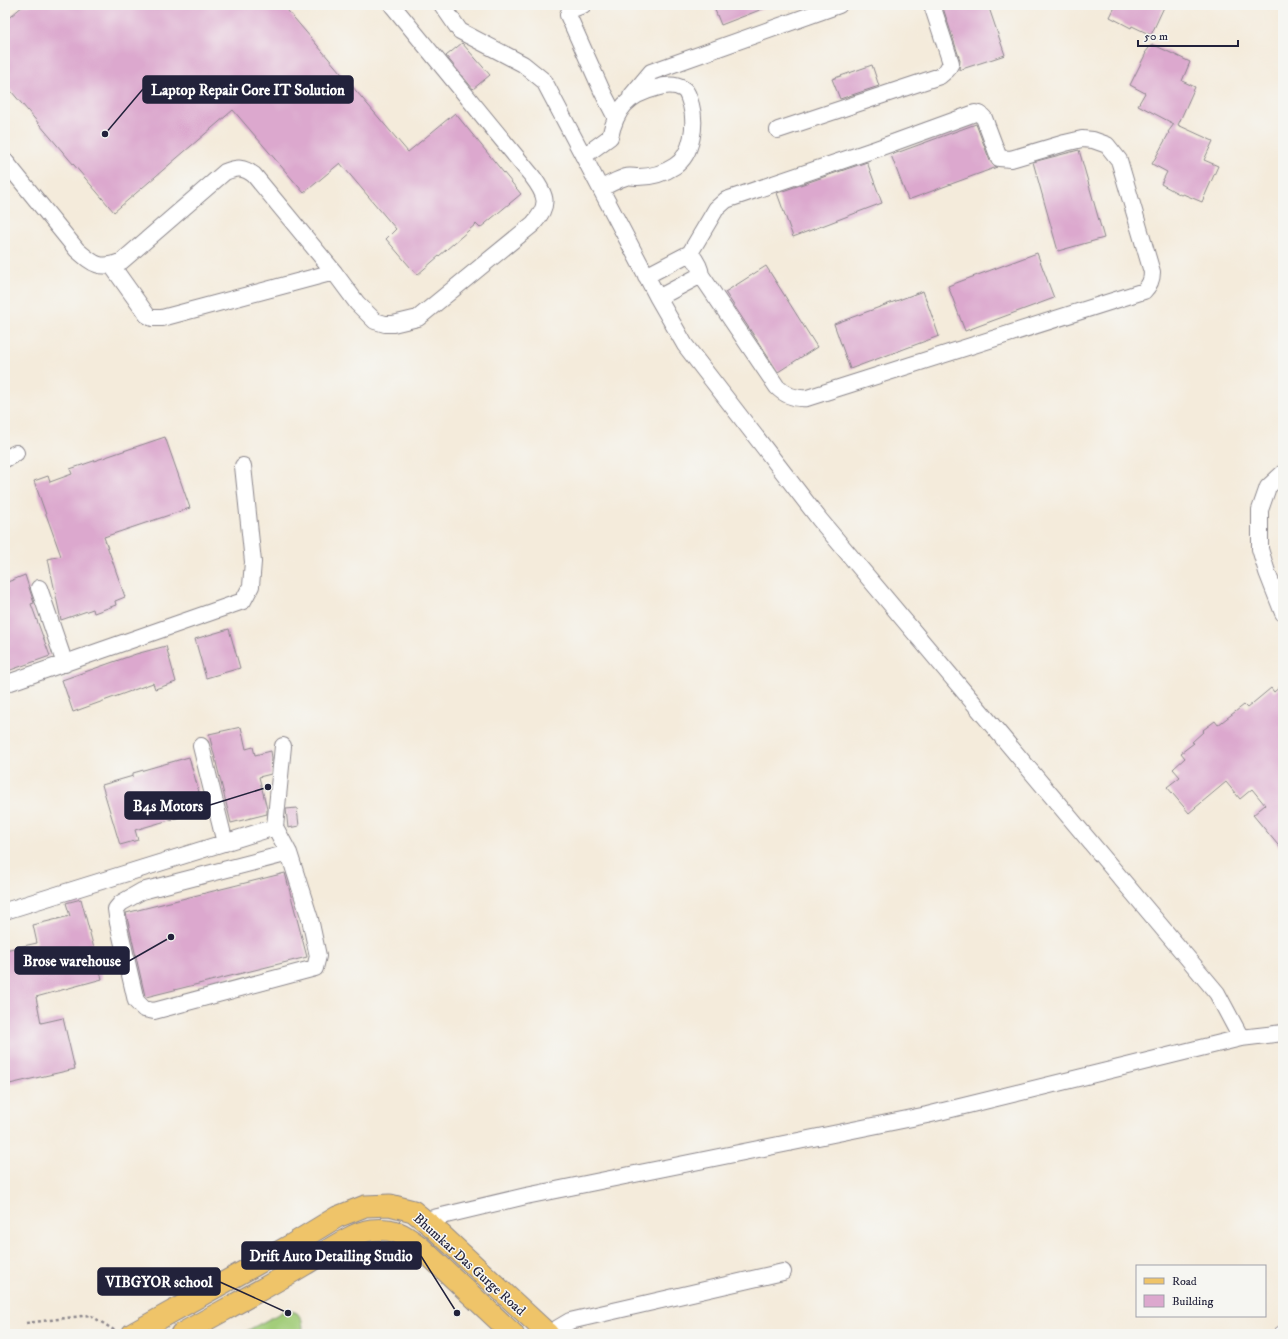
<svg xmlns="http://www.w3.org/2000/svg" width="1288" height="1339" font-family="'IM FELL DW Pica',serif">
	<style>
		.green { fill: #a3cd7a; stroke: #62785a }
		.building { fill: #dca8ce }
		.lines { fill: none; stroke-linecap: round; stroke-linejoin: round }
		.minor-casing { stroke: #8b868b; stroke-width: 18 }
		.major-casing { stroke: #8b868b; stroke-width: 23 }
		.path { stroke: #8b868b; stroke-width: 2.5; stroke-dasharray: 3 3; stroke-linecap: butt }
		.minor { stroke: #fff; stroke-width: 16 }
		.major { stroke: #efc469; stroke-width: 21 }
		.labels { text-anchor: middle; stroke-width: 3; stroke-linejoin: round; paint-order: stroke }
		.street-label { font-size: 14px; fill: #22223b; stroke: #f6f6f2 }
		.leader { fill: none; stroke: #22223b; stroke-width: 1.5 }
		.callout-dot { fill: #22223b; stroke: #f6f6f2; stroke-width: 1.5 }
		.callout { fill: #22223b; stroke: #22223b; stroke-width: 1.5 }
		.callout-label { font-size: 15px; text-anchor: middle; font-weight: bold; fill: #fff }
	</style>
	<rect width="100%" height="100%" fill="#f6f6f2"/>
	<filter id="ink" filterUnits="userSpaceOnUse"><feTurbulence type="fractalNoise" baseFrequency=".025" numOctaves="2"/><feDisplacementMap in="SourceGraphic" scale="8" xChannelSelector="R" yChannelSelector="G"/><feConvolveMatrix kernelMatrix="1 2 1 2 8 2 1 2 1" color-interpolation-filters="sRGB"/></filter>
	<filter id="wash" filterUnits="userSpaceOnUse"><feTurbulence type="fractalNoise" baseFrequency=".012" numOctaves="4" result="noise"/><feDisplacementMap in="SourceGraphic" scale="16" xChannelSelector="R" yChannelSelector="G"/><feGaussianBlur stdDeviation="0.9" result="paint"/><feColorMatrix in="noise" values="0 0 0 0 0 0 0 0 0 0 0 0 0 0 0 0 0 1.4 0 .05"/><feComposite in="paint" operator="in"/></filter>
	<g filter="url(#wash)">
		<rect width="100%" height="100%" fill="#f4ebdb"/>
		<path class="green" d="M 284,1311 C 289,1311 293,1311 297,1313 C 302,1318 305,1328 301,1334 L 241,1334 Z"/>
		<g id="blocks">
			<path class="building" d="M 24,5 L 283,5 L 408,152 L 455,113 L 521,194 L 480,228 L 476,224 L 417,275 L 386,239 L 396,229 L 340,163 L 304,193 L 233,110 L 114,212 L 5,84 L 5,21 Z
				M 713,5 L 770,5 L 770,6 L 721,25 Z
				M 942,5 L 988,5 L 1005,55 L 959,70 L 960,60 Z
				M 1116,5 L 1165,5 L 1151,35 L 1132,26 L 1131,28 L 1110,17 Z
				M 462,43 L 490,75 L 473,89 L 446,56 Z
				M 1152,44 L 1190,62 L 1182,81 L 1195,87 L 1178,125 L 1213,141 L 1204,160 L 1218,166 L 1202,202 L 1183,194 L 1181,195 L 1161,184 L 1167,172 L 1152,164 L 1169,133 L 1168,132 L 1174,124 L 1138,105 L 1145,93 L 1130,85 L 1146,53 L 1145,53 Z
				M 872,65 L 879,86 L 840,99 L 832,79 Z
				M 976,124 L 990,161 L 993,165 L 997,167 L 908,200 L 891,155 Z
				M 1079,150 L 1104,238 L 1058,251 L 1033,162 Z
				M 867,162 L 882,203 L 793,237 L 777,193 Z
				M 1037,253 L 1054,298 L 965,331 L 948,286 Z
				M 766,266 L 817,347 L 778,372 L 725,292 Z
				M 923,291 L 939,336 L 850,369 L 834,324 Z
				M 165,437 L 190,508 L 104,537 L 125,597 L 115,601 L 116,605 L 94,613 L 93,609 L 61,620 L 48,559 L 61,556 L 34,481 L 48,476 L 50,482 L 72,474 L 70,469 Z
				M 25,575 L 34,603 L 31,604 L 50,656 L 5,672 L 5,583 Z
				M 229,629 L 240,668 L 206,678 L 195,639 Z
				M 166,646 L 176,682 L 155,689 L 153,683 L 73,712 L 62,680 L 136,654 Z
				M 1283,684 L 1283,851 L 1253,815 L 1265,805 L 1252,789 L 1240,799 L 1226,782 L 1189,813 L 1167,787 L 1180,777 L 1173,769 L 1185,758 L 1181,753 L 1194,743 L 1192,742 L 1204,731 L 1203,730 L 1215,721 L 1218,725 L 1244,705 L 1247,708 L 1271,688 L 1274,692 Z
				M 241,727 L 246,749 L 253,747 L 255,755 L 271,751 L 272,758 L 271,774 L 259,777 L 267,809 L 267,814 L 231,823 L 209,734 Z
				M 189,757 L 204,810 L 135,830 L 138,840 L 120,845 L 102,785 L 133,776 L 133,773 Z
				M 297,808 L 299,826 L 288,828 L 286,809 Z
				M 285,873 L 307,957 L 146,997 L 145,996 L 126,913 Z
				M 81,899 L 102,979 L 36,997 L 41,1023 L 63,1018 L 75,1069 L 5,1085 L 5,950 L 37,943 L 33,925 L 70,916 L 66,903 Z"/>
		</g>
	</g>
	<g filter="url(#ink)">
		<use href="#blocks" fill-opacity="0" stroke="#8b868b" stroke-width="1"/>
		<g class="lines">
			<defs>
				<path id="minor" d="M 442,5 L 460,31 L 523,64 L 544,81 L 658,298 L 685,345 L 820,520 L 1217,993 L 1241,1038
					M 583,5 L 570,10 L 568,15 L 602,91 L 616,118
					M 631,96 L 651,72 L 839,5
					M 975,113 L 980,114 L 984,118 L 999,158 L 1011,159 L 1065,143 L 1082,139 L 1093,140 L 1107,145 L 1119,160 L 1152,272 C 1152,280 1150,285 1144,291 L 807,398 C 795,399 786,396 777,387 L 701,275 C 700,266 696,260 690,253 L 716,209 L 726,200 L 876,149 Z
					M 778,130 L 940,76 L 947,70 L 951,63 L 932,5
					M 584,156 L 610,137 C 616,109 628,95 656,88 C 665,85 675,84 683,89 C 688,92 689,99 691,105 C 696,123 693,154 675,166 C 663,174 652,177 638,177 C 634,177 629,176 626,177 C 618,179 609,185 601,188
					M 5,161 L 77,250 C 93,264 101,271 122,261 L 225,172 C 238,167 243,167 254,175 L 334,272 L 357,303 L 375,321 L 385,324 L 393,324 L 418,318 L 533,224 C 550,205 547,196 532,176 L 392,5
					M 112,266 L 147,315 L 152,318 L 162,318 L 334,272
					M 646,276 L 690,253
					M 658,298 L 701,275
					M 5,459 L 16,453
					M 1283,473 L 1268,487 L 1260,510 L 1260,549 L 1267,572 L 1283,613
					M 39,588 L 65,664
					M 5,684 L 243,601 L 251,586 L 253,562 L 243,466
					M 201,746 L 225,843
					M 275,827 L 289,853 L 310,919 L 318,956 L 315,968 L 154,1011 L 144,1009 L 136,1001 L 118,923 L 116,909 L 121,903 L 142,891 L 289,853
					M 5,911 L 275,827 L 283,746
					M 425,1220 L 526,1196 L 927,1115 L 1241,1038 L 1283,1033
					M 548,1334 L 570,1321 L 783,1272
					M 1282,1334 L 1283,1334"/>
				<path id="major" d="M 132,1334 L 291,1245 L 337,1217 L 365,1206 L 390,1205 L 413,1211 L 434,1228 L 548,1334
					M 181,1334 C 222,1311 264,1289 304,1265 C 321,1255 353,1232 371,1230 C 394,1228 402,1233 419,1246 L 513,1334"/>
			</defs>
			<use href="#minor" class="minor-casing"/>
			<use href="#major" class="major-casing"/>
			<path class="path" d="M 26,1323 L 90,1315 L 117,1332"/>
			<use href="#minor" class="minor"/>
			<use href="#major" class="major"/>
		</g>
	</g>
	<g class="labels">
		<g class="street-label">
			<text transform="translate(470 1264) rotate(42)" y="5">Bhumkar Das Gurge Road</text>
		</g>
	</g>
	<path class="leader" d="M105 134L143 89M268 787L210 805M171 937L129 961M457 1313L421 1256M288 1313L220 1282"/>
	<g class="callout-dot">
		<circle cx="105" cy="134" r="4"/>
		<circle cx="268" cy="787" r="4"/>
		<circle cx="171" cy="937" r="4"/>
		<circle cx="457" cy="1313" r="4"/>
		<circle cx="288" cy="1313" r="4"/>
	</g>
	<g class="callout">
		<rect x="143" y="76" width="210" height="27" rx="4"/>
		<rect x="125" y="792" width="85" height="27" rx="4"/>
		<rect x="15" y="947" width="114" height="27" rx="4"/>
		<rect x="242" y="1242" width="179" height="27" rx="4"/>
		<rect x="98" y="1268" width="122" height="27" rx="4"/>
	</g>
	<g class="callout-label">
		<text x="248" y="95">Laptop Repair Core IT Solution</text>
		<text x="168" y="811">B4s Motors</text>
		<text x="72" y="966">Brose warehouse</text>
		<text x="331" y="1261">Drift Auto Detailing Studio</text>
		<text x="159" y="1287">VIBGYOR school</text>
	</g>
	<rect width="1288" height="1339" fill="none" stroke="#f6f6f2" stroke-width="20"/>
	<rect x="1136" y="1265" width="130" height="52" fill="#f6f6f2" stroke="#a1a1a9"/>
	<rect x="1144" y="1278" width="20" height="6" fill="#efc469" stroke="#a1a1a9"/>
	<text x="1172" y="1285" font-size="12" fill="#22223b">Road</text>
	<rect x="1144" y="1295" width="20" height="12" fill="#dca8ce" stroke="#a1a1a9"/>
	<text x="1172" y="1305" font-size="12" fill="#22223b">Building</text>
	<path d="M1138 40v6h100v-6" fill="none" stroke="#22223b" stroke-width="2"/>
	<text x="1144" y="40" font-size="12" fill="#22223b" stroke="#f6f6f2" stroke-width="3" paint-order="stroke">50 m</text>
</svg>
